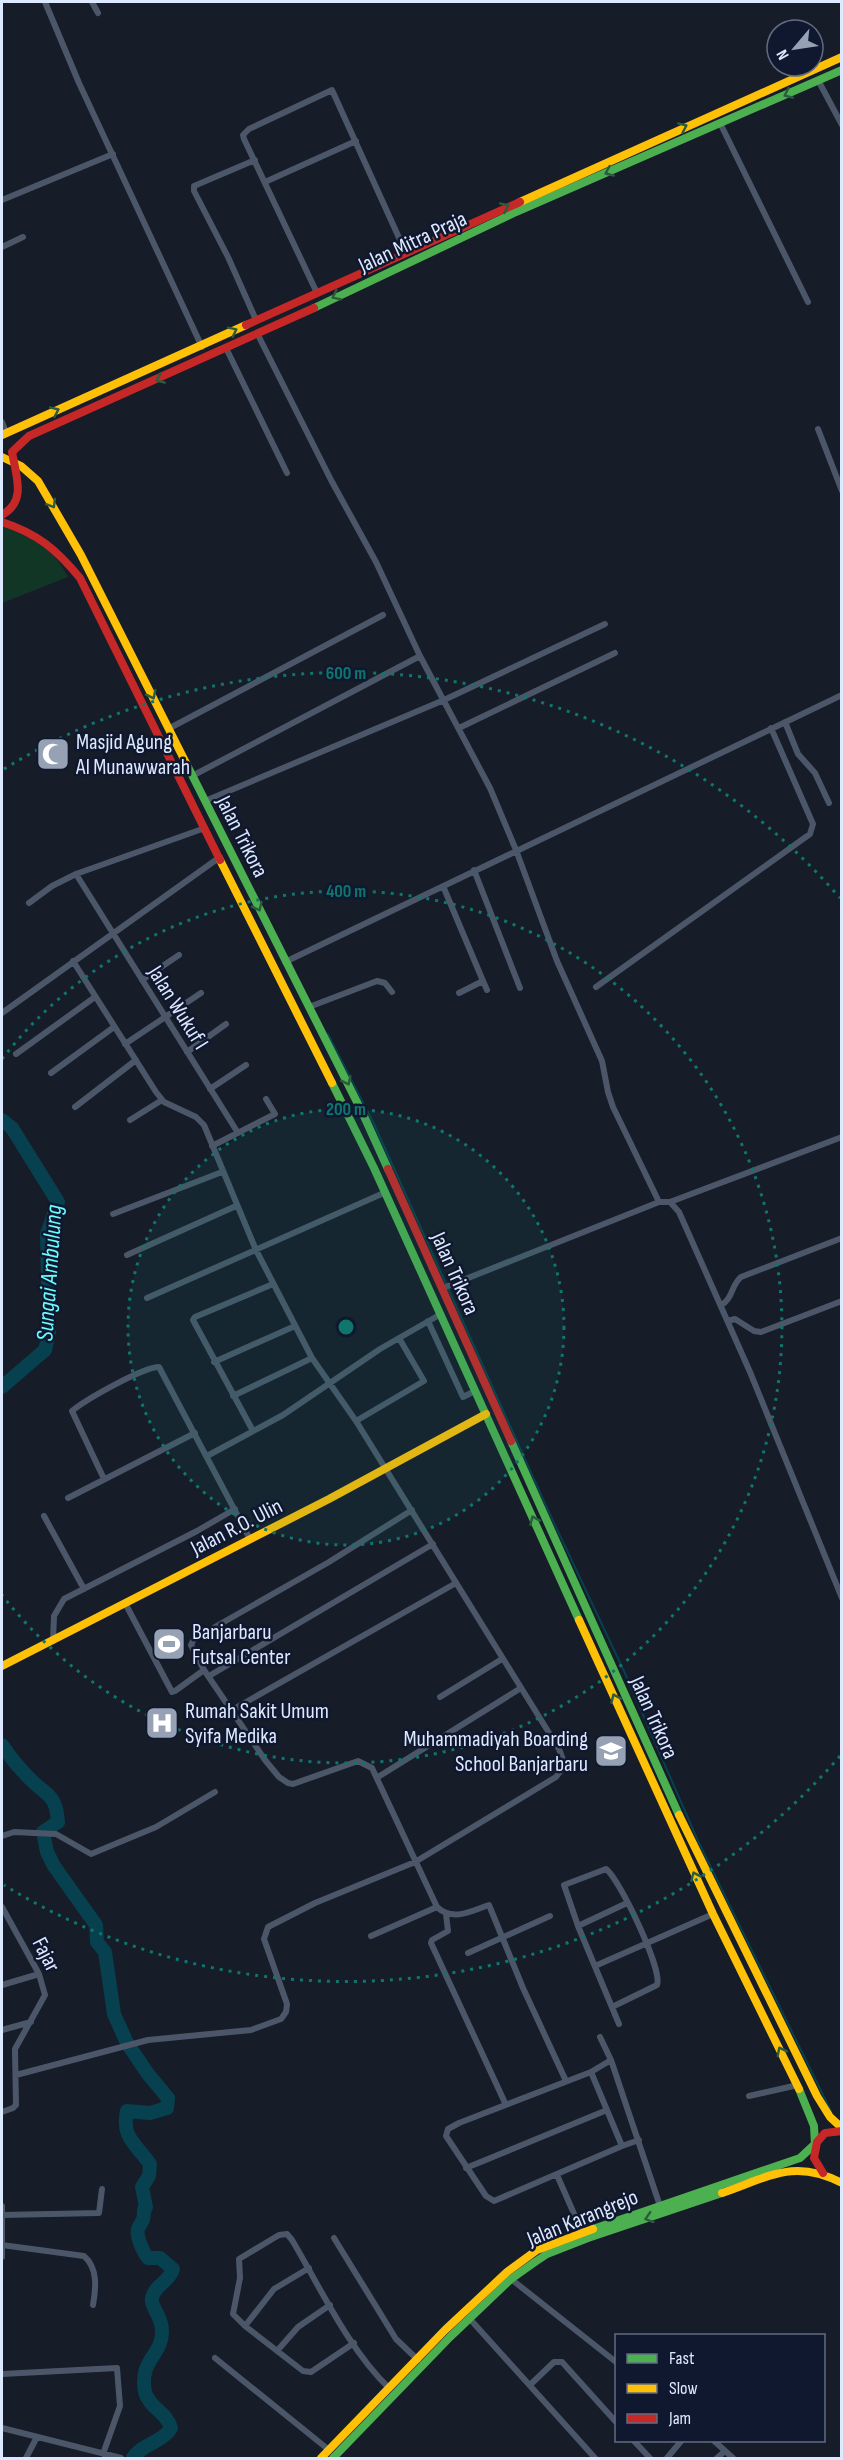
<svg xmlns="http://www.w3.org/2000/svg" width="843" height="2460" font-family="'Sofia Sans Condensed',sans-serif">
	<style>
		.green { fill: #123626 }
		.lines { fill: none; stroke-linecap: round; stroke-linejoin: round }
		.stream { stroke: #07404e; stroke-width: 2 }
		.river { stroke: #07404e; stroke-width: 14 }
		.street { stroke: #4b5769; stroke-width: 6 }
		.fast { stroke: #4caf50; stroke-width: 8 }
		.slow { stroke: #ffc107; stroke-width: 8 }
		.jam { stroke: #c62828; stroke-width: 8 }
		.oneway { stroke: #2a5c3e }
		.ring { fill: none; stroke: #0f766e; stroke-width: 3; stroke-dasharray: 3 6 }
		.labels { text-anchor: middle; stroke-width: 5; stroke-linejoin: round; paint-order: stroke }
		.street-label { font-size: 22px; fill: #dde9ff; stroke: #0f182f }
		.poi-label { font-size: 22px; fill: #dde9ff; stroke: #0f182f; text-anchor: start }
		.water-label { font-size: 24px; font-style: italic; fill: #6bfdff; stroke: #0f182f }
		.centre { fill: #0f766e; stroke: #0f182f; stroke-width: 3 }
		.ring-label { font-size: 18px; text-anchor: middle; font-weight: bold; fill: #0f766e; stroke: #0f182f; stroke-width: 5; stroke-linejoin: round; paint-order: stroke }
	</style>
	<rect width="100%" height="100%" fill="#161c28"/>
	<path class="green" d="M 2,525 C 32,540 52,545 68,577 L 2,603 Z"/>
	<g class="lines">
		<path class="stream" d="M 328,1034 L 374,1124 L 547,1508 L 624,1671 L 698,1841 L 831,2111"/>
		<path class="river" d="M 2,1120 L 12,1128 L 58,1202 L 47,1234 L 49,1333 L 45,1350 L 2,1387
			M 2,1745 C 10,1757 20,1769 30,1779 C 47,1796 56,1794 58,1822 L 43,1832 L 47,1852 L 54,1866 L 96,1925 L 97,1942 L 105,1952 L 114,2014 L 127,2043 L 148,2074 L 168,2098 L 167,2108 L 150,2113 L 127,2111 C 121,2137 136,2144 150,2164 L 149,2176 L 142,2187 L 146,2207 L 144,2210 C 144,2222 142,2220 138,2229 C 136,2236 143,2252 148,2258 L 160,2258 L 173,2269 C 170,2281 154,2286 152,2298 C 150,2306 163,2318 162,2332 C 162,2356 139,2359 145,2392 C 149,2408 167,2412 171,2428 C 162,2443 141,2444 133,2458"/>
		<path class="street" d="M 45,2 L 79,83 L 202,347
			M 92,2 L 98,13
			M 818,80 L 842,125
			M 720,123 L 808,302
			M 255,160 L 194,186 L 194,191 L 228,257 L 256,320
			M 265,182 L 356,141
			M 2,200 L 113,154
			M 2,247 L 23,237
			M 317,293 L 244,139 L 243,135 L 249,129 L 332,90 L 405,251
			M 258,335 L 331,480 L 376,562 L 420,656 L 490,788 L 516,850 L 557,961 L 602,1061 L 608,1092 L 613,1107 L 659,1202
			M 226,348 L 287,473
			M 2,422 L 6,432
			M 818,429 L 842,491
			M 785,722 L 798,754 L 815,773 L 829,803
			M 459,728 L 615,653
			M 168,729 L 383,615
			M 192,776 L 420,656
			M 205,801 L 444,700 L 605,624
			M 474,870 L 520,988
			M 76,874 L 238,1133
			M 443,886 L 483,981 L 459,993
			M 29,903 L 52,886 L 76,874 L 205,828
			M 285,962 L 842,695
			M 142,980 L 179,955
			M 483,981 L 487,990
			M 596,987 L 810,834 L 813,824 L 771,728
			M 309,1007 L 377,981 L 385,983 L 392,992
			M 2,1013 L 220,857
			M 125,1044 L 201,993
			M 187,1052 L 226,1024
			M 16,1054 L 95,997
			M 51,1073 L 114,1027
			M 210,1089 L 246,1065
			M 75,1107 L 136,1060
			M 130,1120 L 162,1100
			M 212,1146 L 275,1114 L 266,1099
			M 670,1202 L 679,1212 L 750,1372 L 842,1598
			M 113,1214 L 222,1172
			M 127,1255 L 236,1206
			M 443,1288 L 659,1202 L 670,1202 L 842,1137
			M 147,1298 L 386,1192
			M 721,1305 C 733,1299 731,1285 741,1277 L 842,1238
			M 428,1321 L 463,1397 L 475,1391
			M 728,1321 L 735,1319 L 754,1331 L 761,1332 L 842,1301
			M 214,1362 L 295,1326
			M 233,1396 L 312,1358
			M 356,1421 L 424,1381 L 399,1338
			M 253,1431 L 193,1320 L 195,1317 L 273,1284
			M 207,1456 L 283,1415 L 380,1349 L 441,1314
			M 104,1479 L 72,1411 C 85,1400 143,1367 159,1367 L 250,1539
			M 68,1498 L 195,1433
			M 412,1510 L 329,1562 L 194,1639 L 191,1645 L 204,1670 L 265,1760 L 279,1777 L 288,1783 L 293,1784 L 358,1761 L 372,1768 L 437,1907 C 453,1922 471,1911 489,1905 L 523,1988 L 566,2081
			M 44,1516 L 84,1589
			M 125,1603 L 172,1692 L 175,1691 L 204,1670
			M 53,1641 L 54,1616 L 64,1599 L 197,1531 L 235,1509
			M 209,1676 L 433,1544
			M 440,1697 L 502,1659
			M 232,1710 L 456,1583
			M 378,1777 L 521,1688
			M 2,1836 L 14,1832 L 56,1834 L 91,1854 L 156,1827 L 215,1792
			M 2,1907 L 39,1974 L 45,1995 L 15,2049 L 16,2105 L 13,2108 L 2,2112
			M 446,1914 L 448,1931 L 432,1940 L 431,1943 L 506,2105
			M 578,1926 L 627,1903
			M 371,1936 L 437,1907
			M 468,1953 L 550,1916
			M 595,1966 L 713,1914
			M 2,1985 L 39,1974
			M 612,2007 L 657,1985 C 663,1970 619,1878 606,1869 L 564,1885 L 578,1926 L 619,2024
			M 2,2030 L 31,2022
			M 600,2037 L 611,2060 L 591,2072 L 459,2123 L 448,2129 L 446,2136 L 486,2196 L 494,2201 L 622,2146 L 639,2140
			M 611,2060 L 660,2206
			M 591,2072 L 622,2146
			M 16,2075 L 148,2040 L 251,2030 L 281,2019 L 286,2012 L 287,2004 L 264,1939 L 268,1927 L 315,1903 L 415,1862 L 556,1777 L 565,1765 L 559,1749 L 356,1421 L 312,1358 L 256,1250 L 204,1125 L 196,1117 L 164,1102 L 156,1092 L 73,961
			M 749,2096 L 798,2085
			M 466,2168 L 607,2110
			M 557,2175 L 582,2232
			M 2,2206 L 2,2257
			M 2,2215 L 99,2213 L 102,2189
			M 334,2238 L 396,2339 L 418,2360
			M 2,2245 L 84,2256 C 98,2268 96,2288 93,2305
			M 511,2279 L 616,2362
			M 469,2318 L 595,2458
			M 245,2326 L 274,2289 L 309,2268
			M 354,2343 L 311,2372 L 303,2371 L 245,2326 L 233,2314 L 240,2278 L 239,2259 L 279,2235 L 287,2234 L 292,2240 C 320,2287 349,2350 389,2388
			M 277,2351 L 298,2327 L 330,2305
			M 215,2358 L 329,2450
			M 2,2374 L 117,2368 L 120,2406 L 103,2454
			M 530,2385 L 554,2362 L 562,2362 L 616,2422
			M 2,2428 L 121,2458
			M 633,2440 L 650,2458
			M 713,2440 L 733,2458
			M 26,2458 L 37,2437
			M 667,2458 L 682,2440
			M 717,2458 L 725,2451"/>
		<path class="fast" d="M 314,308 L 516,212 L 842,70
			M 186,763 L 363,1114 L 388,1169
			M 332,1083 L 374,1168 L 579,1620
			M 511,1441 L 679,1815
			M 593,2229 L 800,2158 L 815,2144 L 814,2126 L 799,2089
			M 333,2458 L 450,2337 L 511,2279 L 535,2262 L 547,2254 L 588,2238 L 722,2193"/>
		<path class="slow" d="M 520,202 L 842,57
			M 2,435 L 246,325
			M 2,457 L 21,466 L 38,481 L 81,555 L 186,763
			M 220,860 L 332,1083
			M 579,1620 L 713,1914 L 799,2089
			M 2,1666 L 329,1499 L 486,1414
			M 679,1815 L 817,2096 L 830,2117 L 842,2128
			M 722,2193 C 769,2177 794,2158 842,2183
			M 321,2458 L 445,2330 L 507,2272 L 537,2250 L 593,2229"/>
		<path class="jam" d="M 246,325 L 520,202
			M 2,515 C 27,501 16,476 12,452 L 29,436 L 314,308
			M 2,522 C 38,534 56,549 80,578 L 220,860
			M 388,1169 L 511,1441
			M 823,2173 L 814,2158 L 817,2142 L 825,2133 L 842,2131"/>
	</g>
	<defs><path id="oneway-chevron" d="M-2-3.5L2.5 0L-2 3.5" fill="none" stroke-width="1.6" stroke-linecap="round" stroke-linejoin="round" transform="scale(1.5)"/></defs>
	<g class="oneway">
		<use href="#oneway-chevron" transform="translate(788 94) rotate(156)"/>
		<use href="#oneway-chevron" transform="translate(683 127) rotate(-24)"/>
		<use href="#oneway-chevron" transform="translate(609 172) rotate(156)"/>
		<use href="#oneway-chevron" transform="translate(505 207) rotate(-24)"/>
		<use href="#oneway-chevron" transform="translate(336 296) rotate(154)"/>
		<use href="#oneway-chevron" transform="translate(233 331) rotate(-26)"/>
		<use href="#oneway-chevron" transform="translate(160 379) rotate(156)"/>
		<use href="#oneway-chevron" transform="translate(55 411) rotate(-24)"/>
		<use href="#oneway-chevron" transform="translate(52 504) rotate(59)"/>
		<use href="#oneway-chevron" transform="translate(152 695) rotate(63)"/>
		<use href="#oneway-chevron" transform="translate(258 907) rotate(64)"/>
		<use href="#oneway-chevron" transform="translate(347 1081) rotate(63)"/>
		<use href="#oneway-chevron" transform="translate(534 1520) rotate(-114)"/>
		<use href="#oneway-chevron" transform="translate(615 1698) rotate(-114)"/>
		<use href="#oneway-chevron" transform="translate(695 1876) rotate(-114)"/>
		<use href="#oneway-chevron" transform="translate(781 2051) rotate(-117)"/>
		<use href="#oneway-chevron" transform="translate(649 2218) rotate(162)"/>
	</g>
	<circle cx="346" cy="1327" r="218" fill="#0f766e" fill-opacity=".12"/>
	<g class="ring">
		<circle cx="346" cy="1327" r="218"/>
		<path d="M2 1059A436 436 0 1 1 2 1595"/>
		<path d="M840 1756A654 654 0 0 1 4 1885M4 769A654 654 0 0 1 840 898"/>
	</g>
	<defs>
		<symbol id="mosque-square" viewBox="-11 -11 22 22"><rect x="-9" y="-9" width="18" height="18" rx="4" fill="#97a1b4" stroke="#0f182f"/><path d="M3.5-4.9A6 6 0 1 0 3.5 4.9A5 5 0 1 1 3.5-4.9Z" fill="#fff"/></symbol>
		<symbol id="stadium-square" viewBox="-11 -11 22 22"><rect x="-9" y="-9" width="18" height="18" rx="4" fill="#97a1b4" stroke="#0f182f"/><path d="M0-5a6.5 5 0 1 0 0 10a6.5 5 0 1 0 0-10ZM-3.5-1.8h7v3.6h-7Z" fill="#fff"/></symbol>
		<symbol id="hospital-square" viewBox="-11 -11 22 22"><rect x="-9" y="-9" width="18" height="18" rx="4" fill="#97a1b4" stroke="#0f182f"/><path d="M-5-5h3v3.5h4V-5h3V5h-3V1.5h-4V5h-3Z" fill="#fff"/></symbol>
		<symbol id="school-square" viewBox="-11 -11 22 22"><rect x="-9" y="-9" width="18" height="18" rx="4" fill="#97a1b4" stroke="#0f182f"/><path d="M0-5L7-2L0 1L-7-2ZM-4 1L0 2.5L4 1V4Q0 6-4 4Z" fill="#fff"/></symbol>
	</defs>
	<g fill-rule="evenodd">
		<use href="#mosque-square" x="34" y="735" width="38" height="38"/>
		<use href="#stadium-square" x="150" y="1625" width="38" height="38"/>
		<use href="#hospital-square" x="143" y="1704" width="38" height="38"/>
		<use href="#school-square" x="592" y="1732" width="38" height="38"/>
	</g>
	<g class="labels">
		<g class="street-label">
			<text transform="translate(412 241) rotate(-25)" y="8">Jalan Mitra Praja</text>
			<text transform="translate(243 836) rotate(63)" y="8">Jalan Trikora</text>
			<text transform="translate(179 1007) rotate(58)" y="8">Jalan Wukuf I</text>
			<text transform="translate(456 1273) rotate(66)" y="8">Jalan Trikora</text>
			<text transform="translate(236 1526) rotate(-27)" y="8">Jalan R.O. Ulin</text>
			<text transform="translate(655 1717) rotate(66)" y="8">Jalan Trikora</text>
			<text transform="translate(47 1954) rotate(63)" y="8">Fajar</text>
			<text transform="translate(582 2217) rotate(-22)" y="8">Jalan Karangrejo</text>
		</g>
		<g class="poi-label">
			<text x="76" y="749">Masjid Agung<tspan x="76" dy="25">Al Munawwarah</tspan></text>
			<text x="192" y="1639">Banjarbaru<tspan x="192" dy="25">Futsal Center</tspan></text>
			<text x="185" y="1718">Rumah Sakit Umum<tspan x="185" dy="25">Syifa Medika</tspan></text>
			<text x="588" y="1746" text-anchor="end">Muhammadiyah Boarding<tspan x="588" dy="25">School Banjarbaru</tspan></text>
		</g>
		<g class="water-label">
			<text transform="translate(49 1273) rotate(-86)" y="8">Sungai Ambulung</text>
		</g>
	</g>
	<circle cx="346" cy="1327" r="9" class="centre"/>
	<g class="ring-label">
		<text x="346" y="679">600 m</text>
		<text x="346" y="897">400 m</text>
		<text x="346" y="1115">200 m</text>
	</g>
	<rect width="843" height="2460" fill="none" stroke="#dde9ff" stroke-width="6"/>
	<rect x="615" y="2334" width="210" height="108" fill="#0f182f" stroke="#616c82" stroke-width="1.5"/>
	<rect x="627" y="2354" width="30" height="9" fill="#4caf50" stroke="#616c82" stroke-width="1.5"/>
	<text x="669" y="2364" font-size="18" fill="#dde9ff">Fast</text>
	<rect x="627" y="2384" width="30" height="9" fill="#ffc107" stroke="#616c82" stroke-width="1.5"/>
	<text x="669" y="2394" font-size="18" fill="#dde9ff">Slow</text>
	<rect x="627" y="2414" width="30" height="9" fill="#c62828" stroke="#616c82" stroke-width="1.5"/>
	<text x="669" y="2424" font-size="18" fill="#dde9ff">Jam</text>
	<g transform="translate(795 48) rotate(241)"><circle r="28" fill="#0f182f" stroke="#616c82" stroke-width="1.5"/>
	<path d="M0-4.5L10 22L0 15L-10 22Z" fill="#97a1b4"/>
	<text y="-9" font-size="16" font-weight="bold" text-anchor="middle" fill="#dde9ff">N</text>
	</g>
</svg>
